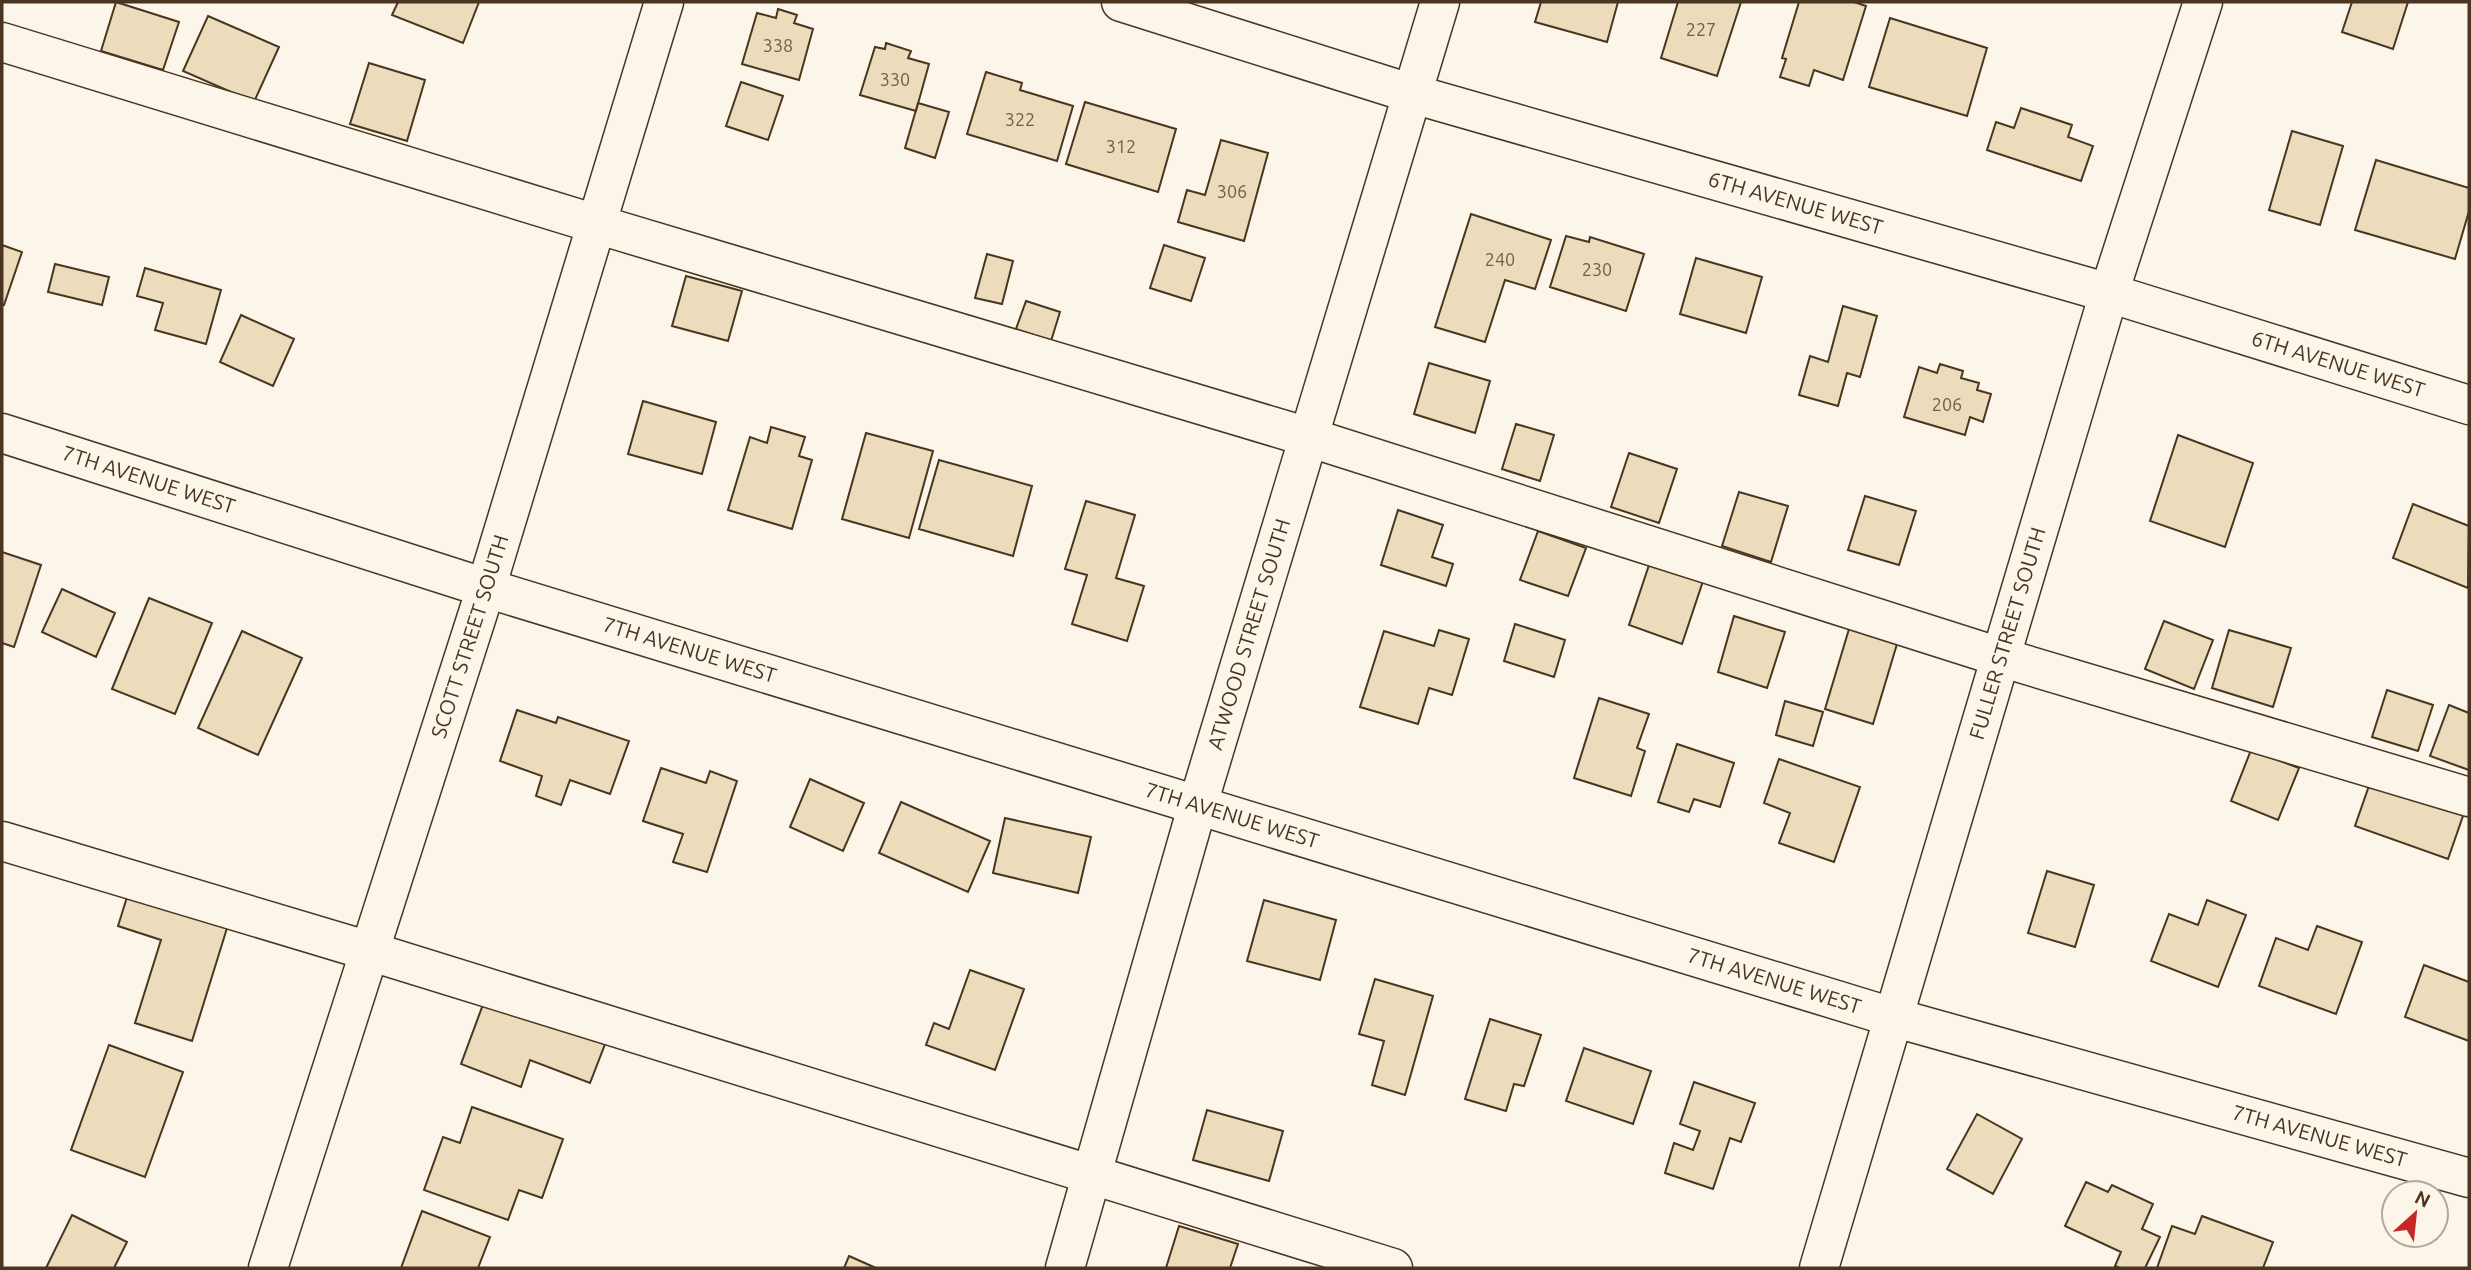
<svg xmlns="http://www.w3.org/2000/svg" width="2471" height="1270" font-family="Ubuntu,sans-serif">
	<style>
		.building { fill: #ecdcbc; stroke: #4a3520; stroke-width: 2 }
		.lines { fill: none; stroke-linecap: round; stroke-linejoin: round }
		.minor-casing { stroke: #4a3520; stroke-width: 41 }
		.minor { stroke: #fbf6e9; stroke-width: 38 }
		.labels { text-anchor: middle; stroke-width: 5; stroke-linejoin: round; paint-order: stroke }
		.number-label { font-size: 18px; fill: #725f47 }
		.street-label { font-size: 21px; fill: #4a3520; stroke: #fbf6e9 }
	</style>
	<rect width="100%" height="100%" fill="#fbf6e9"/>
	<path class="building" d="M 116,2 L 179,22 L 163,70 L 101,51 Z
		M 398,2 L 479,2 L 463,43 L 392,15 Z
		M 1541,2 L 1618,2 L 1607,42 L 1535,22 Z
		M 1678,2 L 1741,2 L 1717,76 L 1661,58 Z
		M 1799,2 L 1854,2 L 1866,6 L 1843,80 L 1814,70 L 1809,86 L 1780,77 L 1786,59 L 1782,58 Z
		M 2352,2 L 2408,2 L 2393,49 L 2342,32 Z
		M 778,9 L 797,15 L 794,23 L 813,29 L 799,80 L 742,64 L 757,13 L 776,18 Z
		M 208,16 L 279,47 L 254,102 L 183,71 Z
		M 1890,18 L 1987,48 L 1967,116 L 1869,87 Z
		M 886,43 L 911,51 L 908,58 L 929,64 L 916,111 L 860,95 L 875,47 L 885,49 Z
		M 369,63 L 425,80 L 407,141 L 350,124 Z
		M 986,72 L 1022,83 L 1020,90 L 1073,106 L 1057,161 L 967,134 Z
		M 741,82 L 783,96 L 768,140 L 726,126 Z
		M 1085,102 L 1176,129 L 1158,192 L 1066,164 Z
		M 918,103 L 949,112 L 935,158 L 905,148 Z
		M 2021,108 L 2072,125 L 2068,137 L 2093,146 L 2081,181 L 1987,150 L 1996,122 L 2014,128 Z
		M 2292,131 L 2343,146 L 2320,225 L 2269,210 Z
		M 1221,140 L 1268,153 L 1244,241 L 1178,222 L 1187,190 L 1205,195 Z
		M 2376,160 L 2469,188 L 2469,211 L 2455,259 L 2355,230 Z
		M 1471,214 L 1551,240 L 1535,289 L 1505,280 L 1485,342 L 1435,327 Z
		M 1566,236 L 1589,242 L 1590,237 L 1644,254 L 1626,311 L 1550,287 Z
		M 2,245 L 22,252 L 4,305 L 2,305 Z
		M 1164,245 L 1205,258 L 1191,301 L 1150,288 Z
		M 987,254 L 1013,261 L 1002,304 L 975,298 Z
		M 1696,258 L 1762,277 L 1746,333 L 1680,314 Z
		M 55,264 L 109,277 L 102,305 L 48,292 Z
		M 145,268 L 221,290 L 206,344 L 155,330 L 163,303 L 137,296 Z
		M 686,276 L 742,291 L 728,341 L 672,326 Z
		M 1026,301 L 1060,312 L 1051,341 L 1016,329 Z
		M 1843,306 L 1877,316 L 1860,377 L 1847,373 L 1838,406 L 1799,395 L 1810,356 L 1828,362 Z
		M 241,315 L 294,339 L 273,386 L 220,362 Z
		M 1429,363 L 1490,381 L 1475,433 L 1414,414 Z
		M 1940,364 L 1963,371 L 1961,378 L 1979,383 L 1977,390 L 1991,394 L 1983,422 L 1970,417 L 1965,435 L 1904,417 L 1919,367 L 1937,373 Z
		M 643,401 L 716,422 L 702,474 L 628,454 Z
		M 1516,424 L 1554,435 L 1540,481 L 1502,469 Z
		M 771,427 L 805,437 L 799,456 L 812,460 L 792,529 L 728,510 L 750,437 L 767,443 Z
		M 866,433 L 933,451 L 909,538 L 842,519 Z
		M 2178,435 L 2253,463 L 2225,547 L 2150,521 Z
		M 1629,453 L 1677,469 L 1659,523 L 1611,507 Z
		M 939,460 L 1032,486 L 1013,556 L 919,529 Z
		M 1739,492 L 1788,506 L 1771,562 L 1722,546 Z
		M 1865,496 L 1916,511 L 1899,565 L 1848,550 Z
		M 1086,501 L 1135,515 L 1116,578 L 1144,586 L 1127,641 L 1072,624 L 1087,575 L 1065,569 Z
		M 2413,504 L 2469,526 L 2468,588 L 2393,558 Z
		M 1398,510 L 1443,525 L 1432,557 L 1453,564 L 1446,586 L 1381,565 Z
		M 1538,531 L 1586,548 L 1568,596 L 1520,580 Z
		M 2,552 L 41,565 L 14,647 L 2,643 Z
		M 1652,556 L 1705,575 L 1682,644 L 1629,625 Z
		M 62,589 L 115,613 L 96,657 L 42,632 Z
		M 149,598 L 212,623 L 175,714 L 112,689 Z
		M 1734,616 L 1785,632 L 1767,688 L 1718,672 Z
		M 1852,619 L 1900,634 L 1873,724 L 1825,709 Z
		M 2164,621 L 2213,640 L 2194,689 L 2145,669 Z
		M 1515,624 L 1565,640 L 1554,677 L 1504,661 Z
		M 1439,630 L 1469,639 L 1452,695 L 1429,688 L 1418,724 L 1360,707 L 1384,631 L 1434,646 Z
		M 2229,630 L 2291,648 L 2273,707 L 2212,688 Z
		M 242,631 L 302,658 L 258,755 L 198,728 Z
		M 2387,690 L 2433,705 L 2418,751 L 2372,737 Z
		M 1599,698 L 1649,714 L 1637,748 L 1645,751 L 1631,796 L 1574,778 Z
		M 1785,701 L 1823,712 L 1813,746 L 1776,735 Z
		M 2449,705 L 2469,713 L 2469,770 L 2430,756 Z
		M 517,710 L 556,723 L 558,717 L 629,741 L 610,794 L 570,780 L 561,805 L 536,796 L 542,776 L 500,761 Z
		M 1677,744 L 1734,763 L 1720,807 L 1694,799 L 1689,812 L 1658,802 Z
		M 2251,750 L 2299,768 L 2278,820 L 2231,801 Z
		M 1779,759 L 1860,787 L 1834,862 L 1779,843 L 1790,813 L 1764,803 Z
		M 661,768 L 706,783 L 710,771 L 737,781 L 707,872 L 673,862 L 683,834 L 643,821 Z
		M 810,779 L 864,803 L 843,851 L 790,827 Z
		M 2371,780 L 2464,813 L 2448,859 L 2355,826 Z
		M 901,802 L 990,841 L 968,892 L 879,853 Z
		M 1005,818 L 1091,837 L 1078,893 L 993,873 Z
		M 2047,871 L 2094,885 L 2075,947 L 2028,933 Z
		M 132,881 L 232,912 L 192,1041 L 135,1023 L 161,940 L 118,926 Z
		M 1264,900 L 1336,920 L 1320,980 L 1247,961 Z
		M 2207,900 L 2246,915 L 2218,987 L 2151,961 L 2169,914 L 2198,925 Z
		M 2317,926 L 2362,942 L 2336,1014 L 2259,986 L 2276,938 L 2308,950 Z
		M 2424,965 L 2469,982 L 2469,1041 L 2405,1017 Z
		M 970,970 L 1024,989 L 995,1070 L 926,1045 L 934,1023 L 949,1029 Z
		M 1375,979 L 1433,996 L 1405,1095 L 1372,1085 L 1384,1041 L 1359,1034 Z
		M 485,999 L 607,1039 L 590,1083 L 530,1060 L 521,1087 L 461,1064 Z
		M 1490,1019 L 1541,1035 L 1524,1086 L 1514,1084 L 1506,1111 L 1465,1099 Z
		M 109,1045 L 183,1072 L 145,1177 L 71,1150 Z
		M 1584,1048 L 1651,1071 L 1633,1124 L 1566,1101 Z
		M 1694,1082 L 1755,1103 L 1741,1142 L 1730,1138 L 1713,1189 L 1665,1173 L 1674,1143 L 1693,1150 L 1700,1131 L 1680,1124 Z
		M 472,1107 L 563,1139 L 542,1198 L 519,1190 L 508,1220 L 424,1190 L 443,1137 L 460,1143 Z
		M 1207,1110 L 1283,1131 L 1269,1181 L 1193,1160 Z
		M 1977,1114 L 2022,1139 L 1993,1194 L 1947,1169 Z
		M 2086,1182 L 2108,1192 L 2112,1185 L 2153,1204 L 2142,1229 L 2160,1237 L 2145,1268 L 2120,1268 L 2115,1266 L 2121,1252 L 2065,1226 Z
		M 422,1211 L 490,1237 L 478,1268 L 401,1268 Z
		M 72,1215 L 127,1242 L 114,1268 L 46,1268 Z
		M 2202,1216 L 2273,1242 L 2263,1268 L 2157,1268 L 2172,1226 L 2195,1234 Z
		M 1179,1226 L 1238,1244 L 1230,1268 L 1166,1268 Z
		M 849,1256 L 876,1268 L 844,1268 Z"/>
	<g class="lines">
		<defs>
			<g id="minor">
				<path id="s1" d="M 1121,2 L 1413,94 L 2109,293 L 2469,405"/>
				<path d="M 2,42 L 596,224 L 1308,437 L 2000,657 L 2469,797"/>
				<path id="s2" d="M 2,433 L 486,588 L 1892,1017 L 2469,1178"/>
				<path d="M 2,841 L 369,951 L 1393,1268"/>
				<path id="s3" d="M 268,1268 L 486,588 L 664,2"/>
				<path id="s4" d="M 1065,1268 L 1198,804 L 1440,2"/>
				<path id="s5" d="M 1819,1268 L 2109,293 L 2203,2"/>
			</g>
		</defs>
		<use href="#minor" class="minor-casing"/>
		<use href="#minor" class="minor"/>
	</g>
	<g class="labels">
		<g class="number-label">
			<text x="1701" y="36">227</text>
			<text x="778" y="52">338</text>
			<text x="895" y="86">330</text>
			<text x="1020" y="126">322</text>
			<text x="1121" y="153">312</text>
			<text x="1232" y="198">306</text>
			<text x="1500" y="266">240</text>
			<text x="1597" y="276">230</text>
			<text x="1947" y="411">206</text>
		</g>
		<g class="street-label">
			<text dy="7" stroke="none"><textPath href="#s1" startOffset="704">6TH AVENUE WEST</textPath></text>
			<text dy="7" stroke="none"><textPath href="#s1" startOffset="1270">6TH AVENUE WEST</textPath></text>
			<text dy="7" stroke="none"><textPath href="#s2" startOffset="154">7TH AVENUE WEST</textPath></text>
			<text dy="7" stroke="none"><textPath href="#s4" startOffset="660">ATWOOD STREET SOUTH</textPath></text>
			<text dy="7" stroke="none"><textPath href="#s5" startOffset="662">FULLER STREET SOUTH</textPath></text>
			<text dy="7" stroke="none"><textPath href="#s3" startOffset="663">SCOTT STREET SOUTH</textPath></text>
			<text dy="7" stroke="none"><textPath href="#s2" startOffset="721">7TH AVENUE WEST</textPath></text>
			<text dy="7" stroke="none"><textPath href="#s2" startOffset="1288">7TH AVENUE WEST</textPath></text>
			<text dy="7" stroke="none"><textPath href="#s2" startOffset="1855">7TH AVENUE WEST</textPath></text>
			<text dy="7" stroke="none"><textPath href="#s2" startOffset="2422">7TH AVENUE WEST</textPath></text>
		</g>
	</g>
	<rect width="2471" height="1270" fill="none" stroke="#4a3520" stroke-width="7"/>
	<g transform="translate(2415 1214) rotate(27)"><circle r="33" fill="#fbf6e9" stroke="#b4a999" stroke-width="2"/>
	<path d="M0-5L12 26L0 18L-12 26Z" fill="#c62828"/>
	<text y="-10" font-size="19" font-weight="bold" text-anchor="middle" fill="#4a3520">N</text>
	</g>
</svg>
